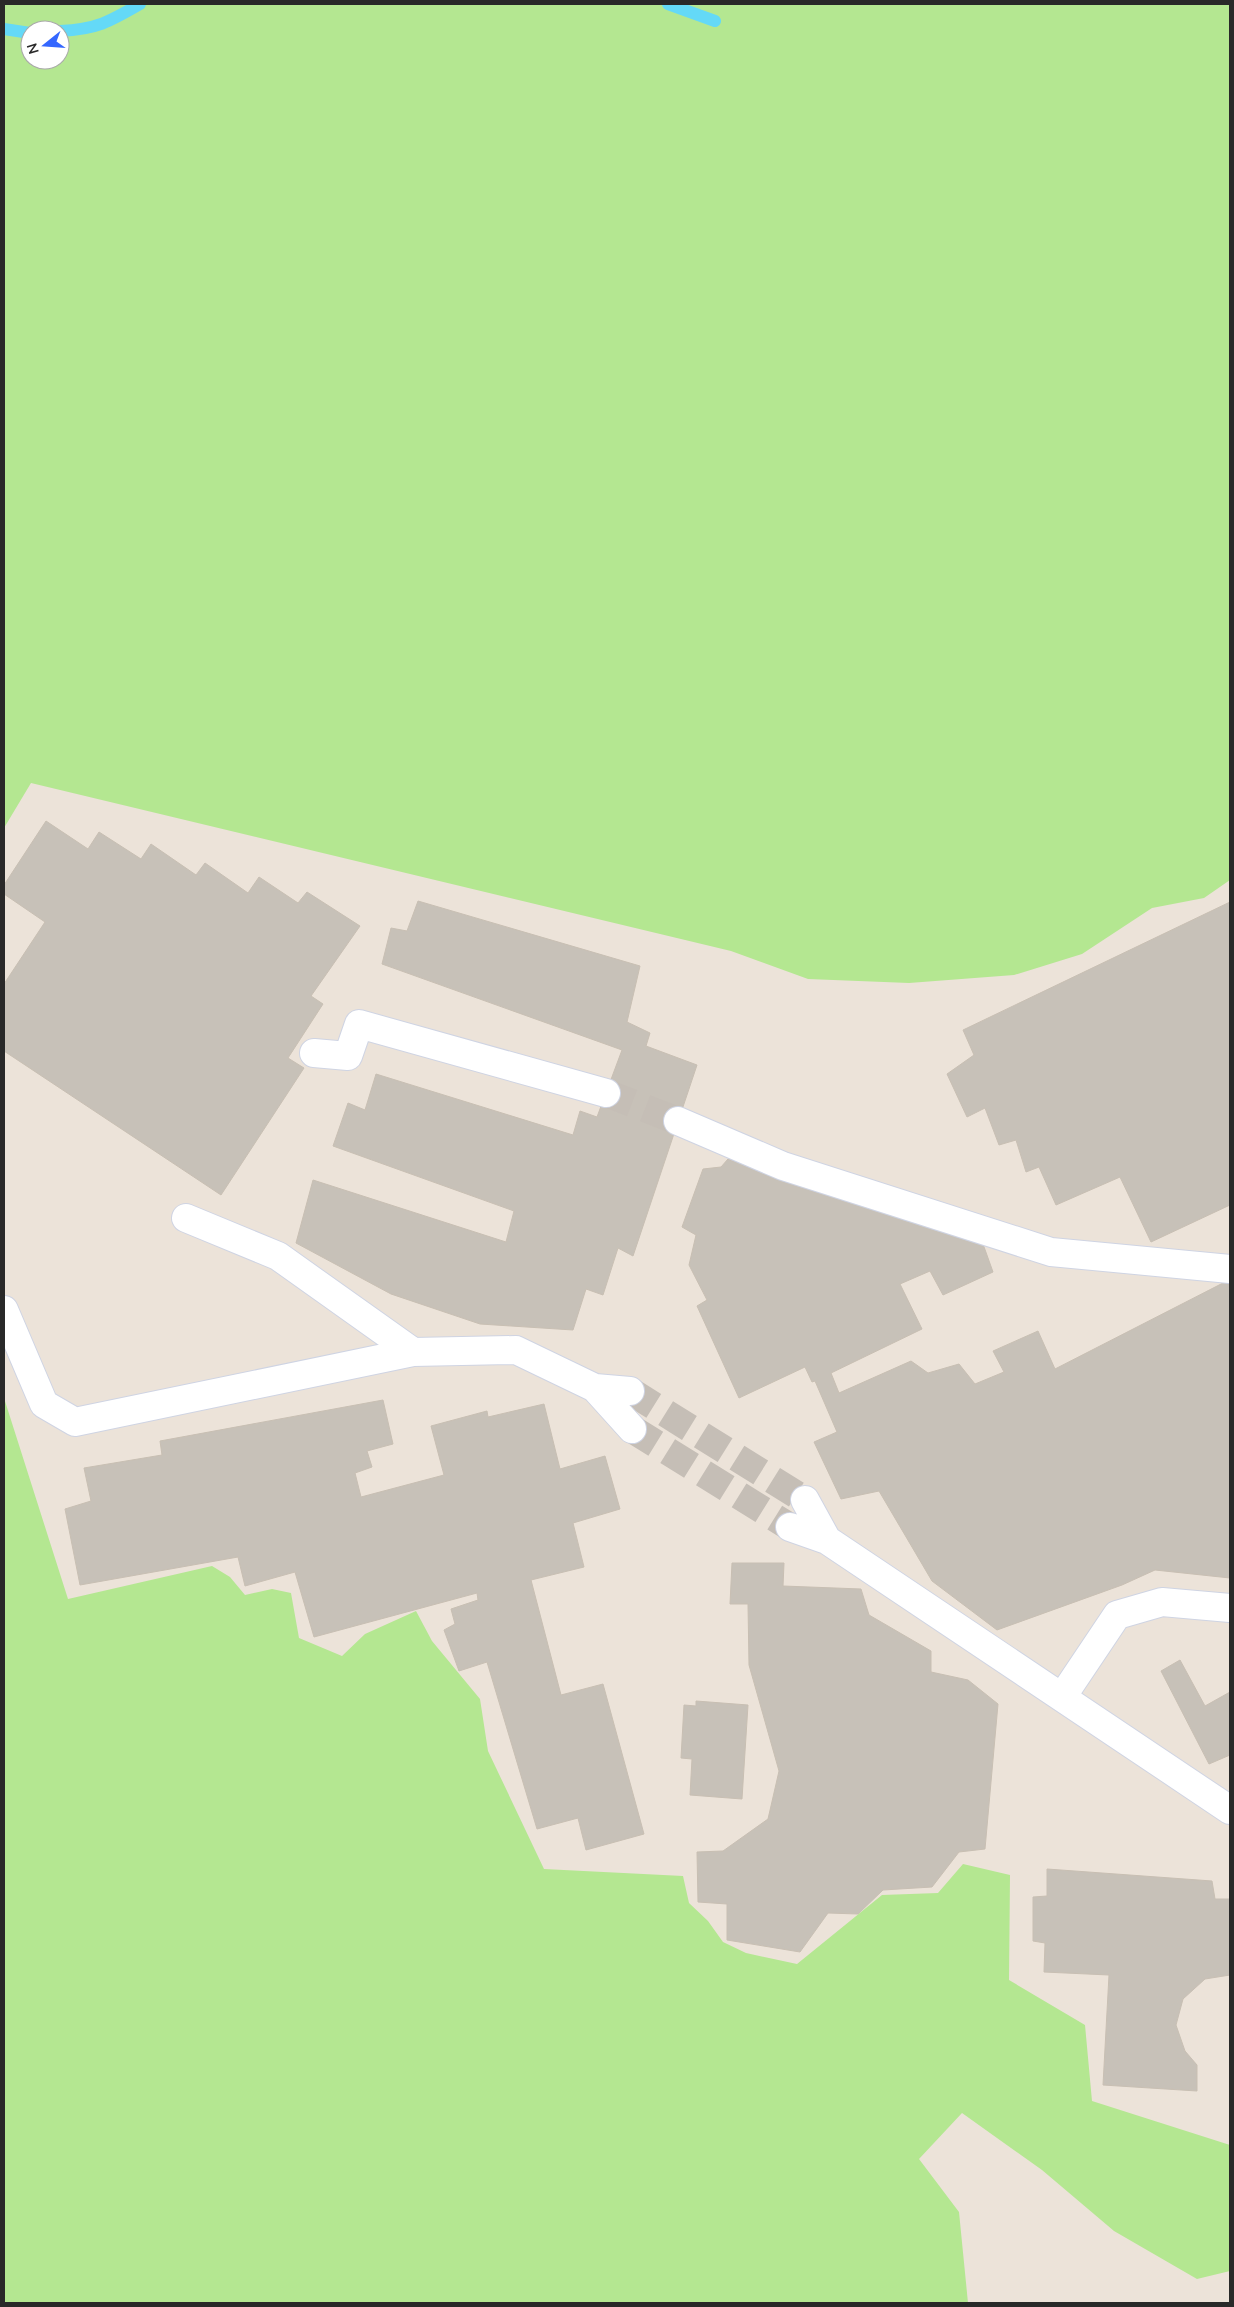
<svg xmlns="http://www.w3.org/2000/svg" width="1234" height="2307" font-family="'Nunito Sans',sans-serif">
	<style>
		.green { fill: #b4e791; fill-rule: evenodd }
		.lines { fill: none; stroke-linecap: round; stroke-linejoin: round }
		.stream { stroke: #64d9f7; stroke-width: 12 }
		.building { fill: #c7c1b8; stroke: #c8bfb3 }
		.minor-tunnel { stroke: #c5beb6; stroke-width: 28; stroke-dasharray: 28 14; stroke-linecap: butt }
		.minor-casing { stroke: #cfd4e3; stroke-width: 30 }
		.minor { stroke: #fff; stroke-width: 28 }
	</style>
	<rect width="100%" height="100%" fill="#ece3d9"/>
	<path class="green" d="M 4,4 L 1230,4 L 1230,880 L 1204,898 L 1152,908 L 1082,954 L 1014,975 L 909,983 L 808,979 L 731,951 L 31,783 L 4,828 ZM 30,30 L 60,30 L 60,60 L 30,60 Z
		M 4,1398 L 68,1599 L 212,1566 L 230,1577 L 245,1595 L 272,1589 L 291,1593 L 299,1638 L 342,1656 L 365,1634 L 416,1611 L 432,1641 L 480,1699 L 488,1751 L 544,1869 L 683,1876 L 689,1903 L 708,1921 L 723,1942 L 746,1953 L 797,1964 L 882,1895 L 938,1893 L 963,1864 L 1010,1875 L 1009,1980 L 1085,2025 L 1092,2101 L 1230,2145 L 1230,2271 L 1197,2279 L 1114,2231 L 1042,2170 L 962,2113 L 919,2159 L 959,2212 L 968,2303 L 4,2303 Z"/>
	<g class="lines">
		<path class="stream" d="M 668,4 L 715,21
			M 4,29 L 30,33
			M 60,31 C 97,29 109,22 140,4"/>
	</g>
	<path class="building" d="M 46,821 L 88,849 L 99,832 L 141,859 L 151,844 L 196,875 L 205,863 L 248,893 L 259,877 L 298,903 L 307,892 L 360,926 L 311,996 L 323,1004 L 288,1058 L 304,1068 L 221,1195 L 4,1051 L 4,984 L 45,922 L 4,894 L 4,885 Z
		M 418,901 L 640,966 L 627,1022 L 650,1033 L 646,1046 L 697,1065 L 633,1256 L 618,1248 L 603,1295 L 586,1289 L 573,1330 L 480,1324 L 391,1294 L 296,1243 L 313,1180 L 506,1242 L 514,1211 L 333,1146 L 348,1103 L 365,1110 L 376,1074 L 573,1135 L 580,1111 L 597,1117 L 622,1050 L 382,964 L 391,928 L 407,931 Z
		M 1230,902 L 1230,1205 L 1151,1242 L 1120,1177 L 1056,1205 L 1039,1167 L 1026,1172 L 1016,1140 L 999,1145 L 985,1108 L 967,1117 L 947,1074 L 974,1055 L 963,1030 Z
		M 728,1159 L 858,1205 L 983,1244 L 993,1272 L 943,1295 L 930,1271 L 900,1284 L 922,1329 L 831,1373 L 839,1393 L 911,1361 L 928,1373 L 959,1364 L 975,1384 L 1004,1372 L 993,1351 L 1038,1331 L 1055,1369 L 1223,1283 L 1230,1284 L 1230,1578 L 1155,1570 L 1122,1585 L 997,1630 L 932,1581 L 879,1491 L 841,1499 L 814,1442 L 837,1432 L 815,1381 L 812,1382 L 805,1367 L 739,1398 L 697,1306 L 707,1300 L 689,1265 L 696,1235 L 682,1227 L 703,1169 L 721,1167 Z
		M 383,1400 L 393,1444 L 367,1451 L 372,1467 L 355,1473 L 361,1497 L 444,1475 L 431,1426 L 487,1411 L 488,1417 L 544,1404 L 560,1469 L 605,1456 L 620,1509 L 573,1523 L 584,1567 L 531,1580 L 561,1695 L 603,1684 L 644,1834 L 586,1850 L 578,1818 L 537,1829 L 487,1662 L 459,1671 L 444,1630 L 455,1624 L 451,1609 L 478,1600 L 477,1593 L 314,1637 L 295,1572 L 245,1586 L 238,1557 L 80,1585 L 65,1509 L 91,1501 L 84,1468 L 162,1455 L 160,1441 Z
		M 732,1563 L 784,1563 L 783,1586 L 861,1589 L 869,1615 L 931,1651 L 931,1672 L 968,1680 L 998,1704 L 985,1849 L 959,1852 L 932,1887 L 883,1890 L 858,1914 L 828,1913 L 800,1952 L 727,1940 L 727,1904 L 698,1902 L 697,1852 L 723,1851 L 768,1819 L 779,1771 L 749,1665 L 748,1604 L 730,1604 Z
		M 1180,1660 L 1205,1706 L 1230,1692 L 1230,1755 L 1209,1764 L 1161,1671 Z
		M 696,1701 L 748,1705 L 742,1799 L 690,1795 L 692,1759 L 681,1758 L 684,1705 L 696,1706 Z
		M 1047,1869 L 1212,1881 L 1215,1899 L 1230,1899 L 1230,1975 L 1205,1979 L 1183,1999 L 1176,2025 L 1185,2051 L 1197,2065 L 1197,2091 L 1103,2085 L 1109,1975 L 1044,1972 L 1045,1943 L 1033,1941 L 1033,1897 L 1047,1896 Z"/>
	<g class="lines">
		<path class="minor-tunnel" d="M 606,1093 L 678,1121
			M 630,1391 L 805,1500
			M 632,1429 L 790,1527"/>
		<defs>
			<path id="minor" d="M 314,1053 L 348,1056 L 359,1024 L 606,1093
				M 678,1121 L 783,1166 L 1051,1252 L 1230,1269
				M 186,1218 L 278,1256 L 413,1352
				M 4,1310 L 44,1404 L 75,1422 L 413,1352 L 516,1350 L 595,1388 L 630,1391
				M 595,1388 L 632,1429
				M 805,1500 L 827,1540
				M 790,1527 L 827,1540 L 1230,1810
				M 1062,1697 L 1117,1615 L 1162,1602 L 1230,1608"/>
		</defs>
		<use href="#minor" class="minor-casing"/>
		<use href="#minor" class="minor"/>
	</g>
	<rect width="1234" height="2307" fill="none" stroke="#292929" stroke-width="10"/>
	<g transform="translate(45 45) rotate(253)"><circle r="24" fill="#ffffff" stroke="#a9a9a9"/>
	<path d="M0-4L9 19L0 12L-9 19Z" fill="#3467ff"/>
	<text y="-8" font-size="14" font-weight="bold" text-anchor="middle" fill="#292929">N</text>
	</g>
</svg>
